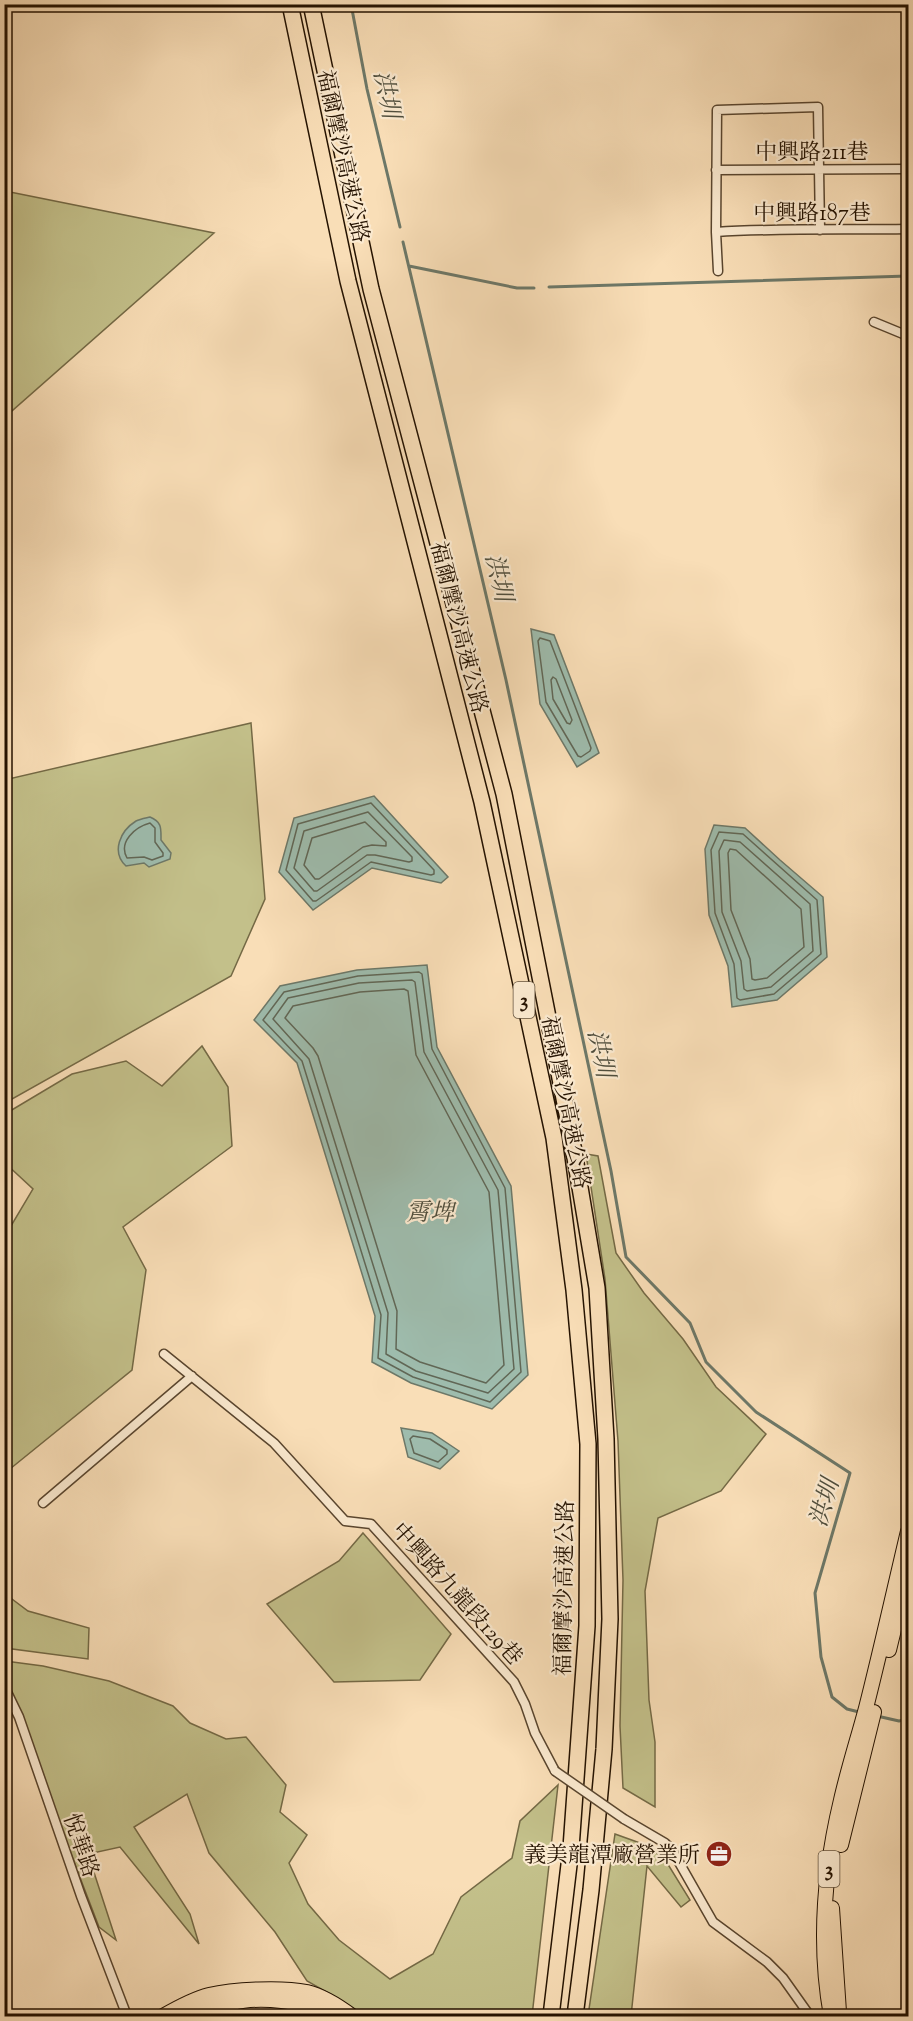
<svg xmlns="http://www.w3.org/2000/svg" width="913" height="2021" font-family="'Sorts Mill Goudy','Noto Serif TC',serif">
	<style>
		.green { fill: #c3c08a; stroke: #746945; stroke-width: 1.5 }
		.water { fill: #9ebcad; stroke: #6d7868; stroke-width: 1.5 }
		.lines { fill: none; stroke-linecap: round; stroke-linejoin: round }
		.shore { stroke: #616756; stroke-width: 1.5 }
		.stream { stroke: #6d7868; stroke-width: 3 }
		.minor-casing { stroke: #59452e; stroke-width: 11 }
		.primary-casing { stroke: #241200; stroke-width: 16 }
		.motorway-casing { stroke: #241200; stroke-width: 18 }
		.minor { stroke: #fbead0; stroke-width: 8 }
		.primary { stroke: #f9deb7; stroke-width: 14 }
		.motorway { stroke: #f9deb7; stroke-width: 15 }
		.minor-bridge-casing { stroke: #59452e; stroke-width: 11; stroke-linecap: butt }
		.minor-bridge { stroke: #fbead0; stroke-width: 8 }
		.labels { text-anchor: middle; stroke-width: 4.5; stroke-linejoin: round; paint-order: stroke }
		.shield { fill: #fbead0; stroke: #64533e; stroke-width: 1.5 }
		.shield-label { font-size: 21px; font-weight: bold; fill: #241200 }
		.street-label { font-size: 22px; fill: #241200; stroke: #fbead0 }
		.poi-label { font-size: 22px; fill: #241200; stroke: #fbead0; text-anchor: end }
		.water-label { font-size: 24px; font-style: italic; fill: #4f4e3d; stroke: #fbead0 }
	</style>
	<rect width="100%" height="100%" fill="#f9deb7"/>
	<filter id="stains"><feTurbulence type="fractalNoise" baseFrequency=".00333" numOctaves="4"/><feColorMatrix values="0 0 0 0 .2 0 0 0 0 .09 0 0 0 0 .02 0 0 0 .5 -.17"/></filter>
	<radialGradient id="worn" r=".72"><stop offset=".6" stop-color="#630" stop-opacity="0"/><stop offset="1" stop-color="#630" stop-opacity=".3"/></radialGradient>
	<path class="green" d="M 5,191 L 214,233 L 5,417 L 4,191 Z
		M 251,723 L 265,899 L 231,976 L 5,1103 L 4,780 Z
		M 202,1046 L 228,1087 L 232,1146 L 123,1227 L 146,1270 L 132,1370 L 5,1473 L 5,1236 L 33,1189 L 5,1163 L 5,1114 L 72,1074 L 126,1061 L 162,1086 Z
		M 586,1154 L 598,1156 L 616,1253 L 644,1293 L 683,1339 L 716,1387 L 766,1434 L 721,1491 L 658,1518 L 645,1591 L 649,1700 L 655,1742 L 655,1807 L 623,1788 L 620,1726 L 623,1580 L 618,1441 L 605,1279 Z
		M 363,1533 L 451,1634 L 420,1680 L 334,1682 L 267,1604 L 339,1561 Z
		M 4,1593 L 28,1611 L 89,1628 L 88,1659 L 5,1648 Z
		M 5,1661 L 43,1666 L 109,1681 L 173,1706 L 190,1723 L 226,1739 L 246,1737 L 286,1785 L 280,1812 L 307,1835 L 289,1863 L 308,1904 L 339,1940 L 390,1979 L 433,1954 L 461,1897 L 512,1858 L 520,1821 L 558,1785 L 532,2016 L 354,2016 L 332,1995 L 307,1981 L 275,1932 L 209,1853 L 187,1794 L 134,1827 L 190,1914 L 199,1944 L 120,1847 L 88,1854 L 116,1940 L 99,1927 L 5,1682 Z
		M 615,1834 L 651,1847 L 669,1866 L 690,1900 L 681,1907 L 647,1866 L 631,2016 L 588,2016 Z"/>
	<path class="water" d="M 531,629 L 554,635 L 599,753 L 577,767 L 540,704 Z
		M 374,796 L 448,877 L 441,883 L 372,868 L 313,910 L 279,872 L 294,818 Z
		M 150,817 C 162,822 161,828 161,840 L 171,853 L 170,859 L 149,867 L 144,863 L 126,866 C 111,852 120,831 136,821 C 140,819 146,818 150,817 Z
		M 714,825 L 745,828 L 780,860 L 823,897 L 827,957 L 777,1000 L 732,1007 L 728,966 L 709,915 L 705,849 Z
		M 427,965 L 437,1047 L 511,1186 L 528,1375 L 492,1409 L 411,1383 L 372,1362 L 375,1316 L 297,1063 L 254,1020 L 280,986 L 357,970 Z
		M 401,1428 L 432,1433 L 459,1451 L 440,1469 L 408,1457 Z"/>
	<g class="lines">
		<path class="shore" d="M 540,638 L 550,641 L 591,748 L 590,751 L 581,757 L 578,756 L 546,702 L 538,641 Z
			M 553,677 L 556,679 L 572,720 L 570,724 L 567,723 L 553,699 L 551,680 Z
			M 371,803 L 434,870 L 434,874 L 431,875 L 371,862 L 316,901 L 313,901 L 286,870 L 298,824 Z
			M 368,812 L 412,857 L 412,861 L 409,862 L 375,855 L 367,855 L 317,891 L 314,891 L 294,868 L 304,831 Z
			M 365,822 L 386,842 L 386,846 L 372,845 L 363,847 L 319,879 L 315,879 L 304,865 L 312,838 Z
			M 150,823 L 155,828 L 155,842 L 163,853 L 163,856 L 152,860 L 144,857 L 127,858 C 118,842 135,827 150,823 Z
			M 719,832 L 743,834 L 817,900 L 821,954 L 774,994 L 740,1000 L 737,998 L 734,964 L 715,913 L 711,850 Z
			M 724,840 L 740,842 L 810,904 L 813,951 L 771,987 L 747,991 L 744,989 L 741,961 L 722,912 L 719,851 Z
			M 730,849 L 736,850 L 801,909 L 804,947 L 767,978 L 755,980 L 752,979 L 750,959 L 731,910 L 728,853 Z
			M 419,972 L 422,974 L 432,1049 L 505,1188 L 521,1372 L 490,1402 L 413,1377 L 378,1358 L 381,1315 L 302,1061 L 263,1020 L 284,992 L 358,976 Z
			M 412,980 L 415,982 L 424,1052 L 498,1190 L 514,1369 L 488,1393 L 416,1371 L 386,1354 L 388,1313 L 309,1059 L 273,1019 L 288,998 L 359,983 Z
			M 404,989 L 408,991 L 416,1055 L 489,1192 L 504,1365 L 486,1383 L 420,1362 L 396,1349 L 397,1311 L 318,1056 L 313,1048 L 285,1018 L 293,1006 L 360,992 Z
			M 413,1436 L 430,1439 L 447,1450 L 447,1454 L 438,1462 L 414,1453 L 410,1439 Z"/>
		<path class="stream" d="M 351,4 L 367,89 L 400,227
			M 403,242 L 506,680 L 611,1171 L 626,1257 L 690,1323 L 706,1362 L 756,1412 L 850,1473 L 815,1593 L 821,1657 L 832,1697 L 847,1709 L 859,1712
			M 409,266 L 517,288 L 534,288
			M 549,287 L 908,276
			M 877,1716 L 899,1721 L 908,1719"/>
		<defs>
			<path id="minor" d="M 716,170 L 908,169
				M 716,232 C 780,228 844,230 908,229
				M 718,271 L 716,232 L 717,110 L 818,107 L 820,230
				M 874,322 L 908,336
				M 164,1354 L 274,1443 L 345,1521 L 371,1524 L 514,1682 L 525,1704 L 535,1733 L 555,1771
				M 43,1503 L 192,1376
				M 4,1686 L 19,1717 L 81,1896 L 127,2016
				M 624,1819 L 665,1843 L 672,1850 L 713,1922 L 767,1962 L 783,1978 L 810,2016"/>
			<path id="primary" d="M 889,1650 L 908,1572
				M 841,1845 L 874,1712
				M 832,1908 L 839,2012
				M 163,2016 C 177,2008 193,1999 209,1995 C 234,1989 282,1987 307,1992 C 323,1996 340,2007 352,2016
				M 186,2016 C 231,2001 256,1994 304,2005 C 315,2008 325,2009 334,2016
				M 831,2016 C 818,1944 824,1871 841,1800 C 848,1769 858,1738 866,1708 C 881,1649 894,1590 908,1531"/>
			<path id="motorway" d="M 290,4 L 348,281 L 482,802 L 554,1138 L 574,1290 L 588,1444 L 587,1626 L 571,1848 L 551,2016
				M 311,4 L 371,289 L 504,794 L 571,1134 L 597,1288 L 606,1439 L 610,1619 L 604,1749 L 591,1890 L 575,2016"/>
		</defs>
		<use href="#minor" class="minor-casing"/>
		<use href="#primary" class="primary-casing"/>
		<use href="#motorway" class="motorway-casing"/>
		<use href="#minor" class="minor"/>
		<use href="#primary" class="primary"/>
		<use href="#motorway" class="motorway"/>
		<defs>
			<path id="minor-bridge" d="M 555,1771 L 624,1819"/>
		</defs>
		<use href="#minor-bridge" class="minor-bridge-casing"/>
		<use href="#minor-bridge" class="minor-bridge"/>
	</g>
	<defs>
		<symbol id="office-disc" viewBox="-11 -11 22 22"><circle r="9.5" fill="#8f2418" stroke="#fbead0"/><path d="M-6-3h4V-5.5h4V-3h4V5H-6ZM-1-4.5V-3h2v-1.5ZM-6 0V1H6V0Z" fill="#fff"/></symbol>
	</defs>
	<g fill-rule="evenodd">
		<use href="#office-disc" x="704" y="1839" width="30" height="30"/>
	</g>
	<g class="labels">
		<g class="shield">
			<rect x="513.5" y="982" width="21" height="36" rx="4.5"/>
			<rect x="818.5" y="1851" width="21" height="36" rx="4.5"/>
		</g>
		<g class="shield-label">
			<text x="524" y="1007">3</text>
			<text x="829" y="1876">3</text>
		</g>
		<g class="street-label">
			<text x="812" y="159">中興路211巷</text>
			<text transform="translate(344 156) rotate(78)" y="8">福爾摩沙高速公路</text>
			<text x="812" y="220">中興路187巷</text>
			<text transform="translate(460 627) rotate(76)" y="8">福爾摩沙高速公路</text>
			<text transform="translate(567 1102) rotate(79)" y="8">福爾摩沙高速公路</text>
			<text transform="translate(563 1588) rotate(-89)" y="8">福爾摩沙高速公路</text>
			<text transform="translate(458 1593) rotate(48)" y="8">中興路九龍段129巷</text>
			<text transform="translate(82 1845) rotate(71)" y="8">悅華路</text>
		</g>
		<g class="poi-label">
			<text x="700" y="1862">義美龍潭廠營業所</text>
		</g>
		<g class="water-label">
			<text transform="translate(387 94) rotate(78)" y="8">洪圳</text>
			<text transform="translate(499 577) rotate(77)" y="8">洪圳</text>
			<text transform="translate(601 1053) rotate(78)" y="8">洪圳</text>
			<text x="430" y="1220">霄埤</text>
			<text transform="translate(824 1503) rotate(-74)" y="8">洪圳</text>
		</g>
	</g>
	<rect width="913" height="2021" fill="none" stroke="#f9deb7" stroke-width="24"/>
	<rect x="6" y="6" width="901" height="2009" fill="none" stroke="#241200" stroke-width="3"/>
	<rect x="12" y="12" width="889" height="1997" fill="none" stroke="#241200" stroke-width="1.5"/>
	<rect width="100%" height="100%" filter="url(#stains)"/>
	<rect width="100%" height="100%" fill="url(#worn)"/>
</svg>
